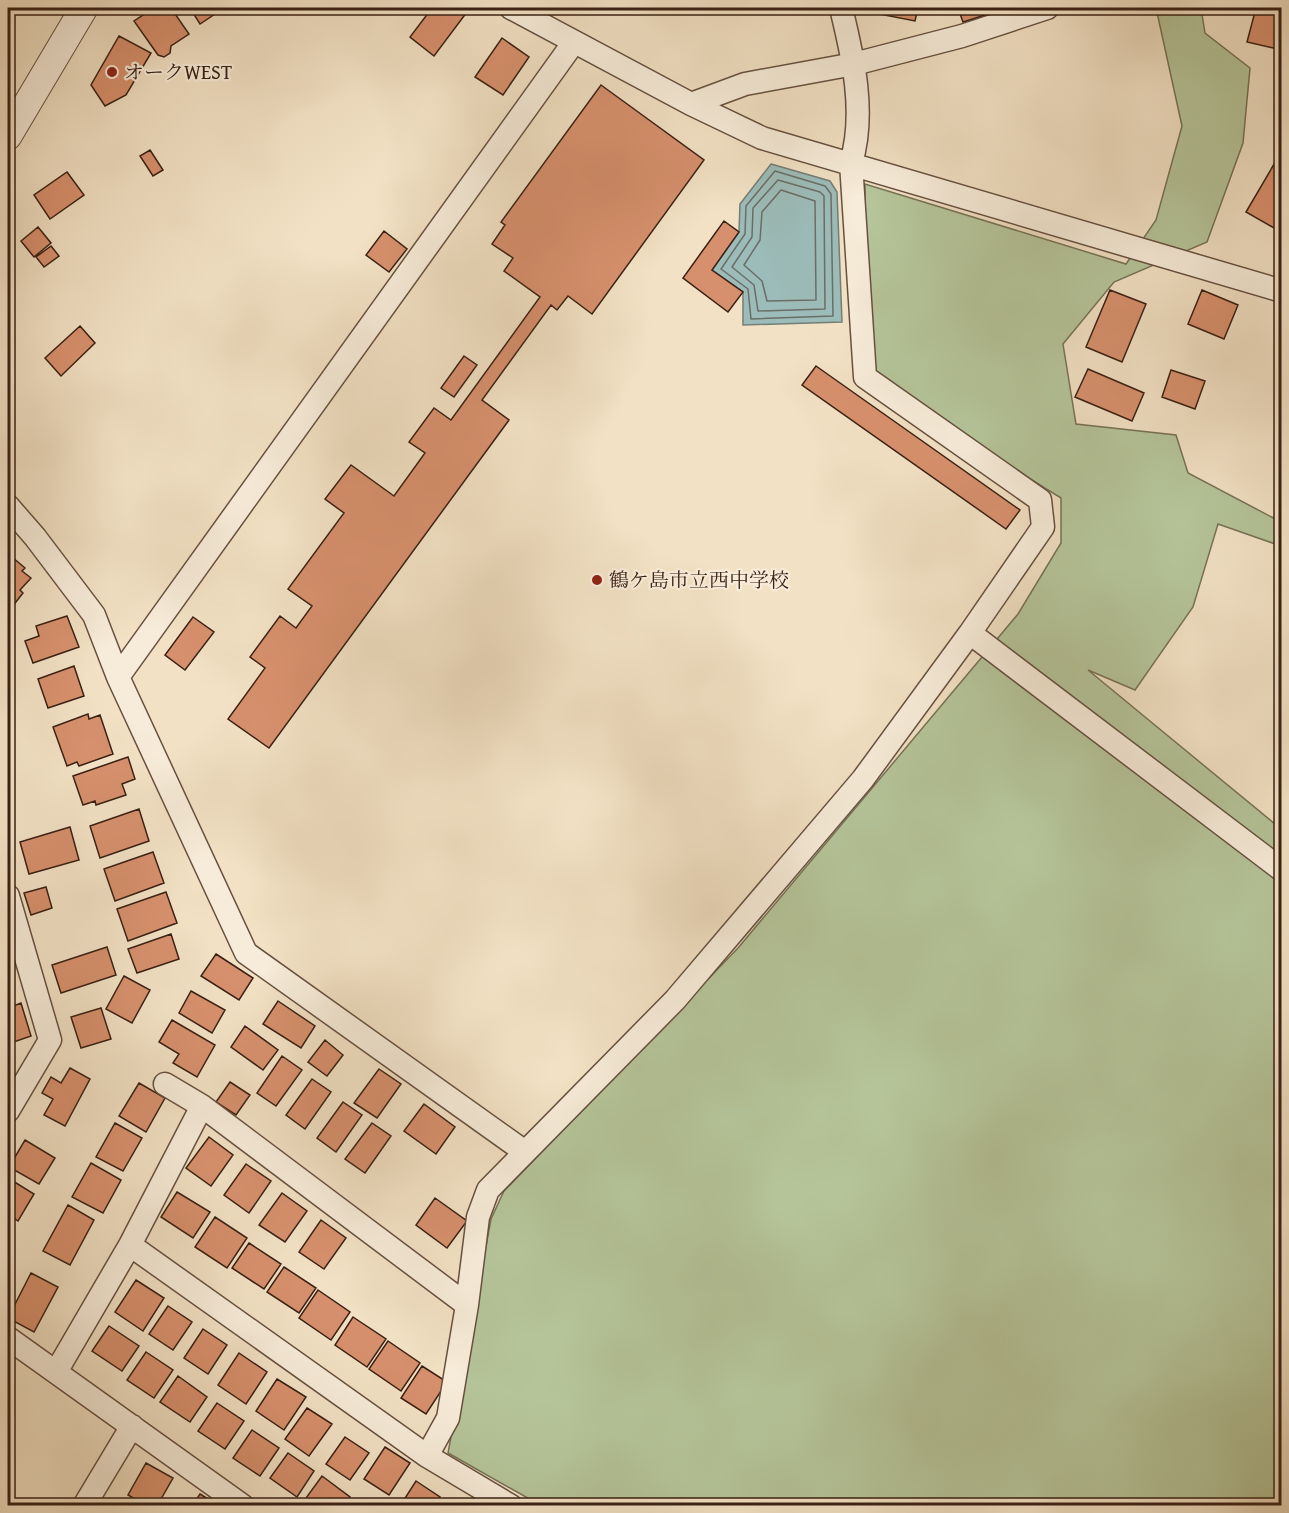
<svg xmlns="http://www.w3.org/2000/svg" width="1289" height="1513" font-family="'Gentium Book Plus','Noto Serif JP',serif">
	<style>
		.green { fill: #b5c499; stroke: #777256; stroke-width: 1.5 }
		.water { fill: #9cbcb9; stroke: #747e77; stroke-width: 1.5 }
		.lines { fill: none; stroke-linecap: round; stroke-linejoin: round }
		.shore { stroke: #6a6e66; stroke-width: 1.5 }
		.building { fill: #d7906d; stroke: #392014; stroke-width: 1.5 }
		.minor-casing { stroke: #675040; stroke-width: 25 }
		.tertiary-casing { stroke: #675040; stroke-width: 29 }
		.minor { stroke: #f7ecd9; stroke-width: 22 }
		.tertiary { stroke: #f7ecd9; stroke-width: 27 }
		.poi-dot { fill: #8f2418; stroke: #f7ecd9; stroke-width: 2 }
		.labels { text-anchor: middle; stroke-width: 4.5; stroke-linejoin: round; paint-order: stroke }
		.poi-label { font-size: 20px; fill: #392014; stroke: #f7ecd9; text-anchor: start }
	</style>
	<rect width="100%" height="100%" fill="#f2e1c4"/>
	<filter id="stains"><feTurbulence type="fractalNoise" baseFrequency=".00333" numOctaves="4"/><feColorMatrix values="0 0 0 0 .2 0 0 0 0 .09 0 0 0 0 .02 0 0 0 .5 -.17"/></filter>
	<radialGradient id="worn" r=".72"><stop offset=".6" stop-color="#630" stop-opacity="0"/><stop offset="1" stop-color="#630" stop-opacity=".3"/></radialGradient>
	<path class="green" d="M 1156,8 L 1201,8 L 1205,33 L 1250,68 L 1243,143 L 1207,242 L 1114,282 L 1063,344 L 1076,424 L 1176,435 L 1188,473 L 1281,522 L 1281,546 L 1218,524 L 1193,607 L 1135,690 L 1088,670 L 1281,829 L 1281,1505 L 540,1505 L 448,1453 L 491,1219 L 504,1191 L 738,948 L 1018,614 L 1061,543 L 1061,498 L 865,377 L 865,184 L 1126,264 L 1156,220 L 1182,126 Z"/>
	<path class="water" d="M 771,164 L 830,181 L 837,192 L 842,322 L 743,325 L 743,292 L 712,270 L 739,232 L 740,204 Z"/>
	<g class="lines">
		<path class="shore" d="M 775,171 L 825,186 L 831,194 L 833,316 L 751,319 L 748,289 L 721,269 L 745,234 L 746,206 Z
			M 778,180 L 820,192 L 824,196 L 825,309 L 758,311 L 754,285 L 732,267 L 752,237 L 753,208 Z
			M 781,190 L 815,201 L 816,300 L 767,301 L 762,281 L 744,265 L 760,240 L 762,212 Z"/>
	</g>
	<path class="building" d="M 147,8 L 171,8 L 189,34 L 171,46 L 170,53 L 164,57 L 158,55 L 134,21 L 149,11 Z
		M 190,8 L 224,8 L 200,24 Z
		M 432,8 L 460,8 L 467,12 L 434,56 L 410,37 Z
		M 880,8 L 918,8 L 915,21 L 879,14 Z
		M 958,8 L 1000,8 L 1001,10 L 963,22 Z
		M 1206,8 L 1246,8 L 1246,12 L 1207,13 Z
		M 1256,8 L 1282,8 L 1282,50 L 1247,42 Z
		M 119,36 L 151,53 L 126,95 L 105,106 L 91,85 Z
		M 502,38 L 529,57 L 503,95 L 475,77 Z
		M 601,85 L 704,160 L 592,314 L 568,296 L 557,310 L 551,305 L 482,400 L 509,420 L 269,748 L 228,719 L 265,668 L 250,657 L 280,616 L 296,628 L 312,606 L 288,589 L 344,513 L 325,499 L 351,465 L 394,496 L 425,453 L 409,442 L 434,408 L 451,420 L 540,297 L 504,271 L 513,258 L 492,244 L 505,225 L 501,222 Z
		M 150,150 L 163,170 L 153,176 L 140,156 Z
		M 1280,154 L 1282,155 L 1281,232 L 1246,212 Z
		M 67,172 L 84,195 L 50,219 L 34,195 Z
		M 724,221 L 739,232 L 712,270 L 743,292 L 728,312 L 683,278 Z
		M 38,227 L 51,243 L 34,257 L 21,241 Z
		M 384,231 L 407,249 L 389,272 L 366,255 Z
		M 51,246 L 59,256 L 44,267 L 36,257 Z
		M 1110,290 L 1146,304 L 1122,362 L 1086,347 Z
		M 1202,290 L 1238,305 L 1224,339 L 1188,324 Z
		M 80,326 L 95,343 L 61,376 L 45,358 Z
		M 464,356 L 477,365 L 454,397 L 441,388 Z
		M 816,366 L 1020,510 L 1006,529 L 802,385 Z
		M 1088,369 L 1144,393 L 1132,421 L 1075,397 Z
		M 1171,370 L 1205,381 L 1195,409 L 1162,397 Z
		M 12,557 L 25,568 L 22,571 L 31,578 L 20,590 L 23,593 L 8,612 L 8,561 Z
		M 67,616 L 79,647 L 33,663 L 25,641 L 39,636 L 36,626 Z
		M 193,617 L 214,632 L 185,670 L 165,655 Z
		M 74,666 L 84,696 L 48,708 L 38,679 Z
		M 88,714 L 89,719 L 100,715 L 113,754 L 79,766 L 77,762 L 67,766 L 53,727 Z
		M 128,757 L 135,779 L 122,784 L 126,795 L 96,805 L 95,801 L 83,805 L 73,776 Z
		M 139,809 L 149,841 L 100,858 L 90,826 Z
		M 70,827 L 79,860 L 29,874 L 20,842 Z
		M 153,852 L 164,883 L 115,901 L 104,869 Z
		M 46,887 L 52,908 L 31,915 L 24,893 Z
		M 166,892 L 177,923 L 128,941 L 117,909 Z
		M 171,934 L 179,959 L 137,973 L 128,949 Z
		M 107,947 L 116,975 L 61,993 L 52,965 Z
		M 216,954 L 253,978 L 239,1000 L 201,976 Z
		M 124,976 L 150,990 L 132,1023 L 106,1009 Z
		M 191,991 L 225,1010 L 212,1033 L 179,1013 Z
		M 278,1001 L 315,1026 L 301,1048 L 263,1024 Z
		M 21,1003 L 31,1036 L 8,1044 L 8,1008 Z
		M 101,1008 L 111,1039 L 81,1048 L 71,1017 Z
		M 172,1020 L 215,1045 L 197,1077 L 173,1063 L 179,1054 L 159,1042 Z
		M 245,1026 L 278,1050 L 263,1070 L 231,1047 Z
		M 325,1040 L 343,1055 L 327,1076 L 308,1062 Z
		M 282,1056 L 302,1070 L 276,1106 L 257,1093 Z
		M 70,1068 L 90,1079 L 65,1126 L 44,1115 L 53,1099 L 42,1093 L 51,1077 L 61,1083 Z
		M 379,1069 L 401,1084 L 377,1118 L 354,1103 Z
		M 312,1079 L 331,1092 L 305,1129 L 286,1115 Z
		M 230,1082 L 250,1095 L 236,1115 L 216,1102 Z
		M 139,1083 L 165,1098 L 146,1132 L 119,1116 Z
		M 343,1102 L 362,1115 L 336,1152 L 317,1138 Z
		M 424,1104 L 455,1127 L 436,1154 L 404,1131 Z
		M 115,1123 L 142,1138 L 123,1171 L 96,1157 Z
		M 372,1123 L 391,1136 L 365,1173 L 345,1159 Z
		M 209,1137 L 233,1155 L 211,1186 L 186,1168 Z
		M 25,1140 L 55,1158 L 39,1184 L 9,1167 Z
		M 91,1163 L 121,1180 L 103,1213 L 72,1197 Z
		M 246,1164 L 271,1181 L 249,1213 L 224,1195 Z
		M 8,1178 L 34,1194 L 18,1221 L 8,1214 Z
		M 177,1192 L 210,1212 L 193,1238 L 161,1217 Z
		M 282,1193 L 307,1211 L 285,1242 L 259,1225 Z
		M 435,1198 L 467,1221 L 447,1248 L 416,1225 Z
		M 68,1205 L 94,1220 L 70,1265 L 43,1251 Z
		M 215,1217 L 247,1238 L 227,1268 L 195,1247 Z
		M 321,1220 L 346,1238 L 324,1269 L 299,1252 Z
		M 249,1243 L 281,1264 L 264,1289 L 232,1268 Z
		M 284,1267 L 316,1288 L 299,1313 L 267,1292 Z
		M 31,1273 L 58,1287 L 34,1332 L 8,1318 Z
		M 136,1280 L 164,1298 L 143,1331 L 115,1312 Z
		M 318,1290 L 350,1312 L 331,1340 L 299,1318 Z
		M 168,1306 L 192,1322 L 173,1350 L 149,1334 Z
		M 353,1317 L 386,1339 L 367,1367 L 335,1345 Z
		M 109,1326 L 139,1346 L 122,1371 L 92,1351 Z
		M 203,1329 L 227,1345 L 208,1374 L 184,1358 Z
		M 388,1341 L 420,1363 L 401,1391 L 369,1369 Z
		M 146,1352 L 173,1370 L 154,1398 L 127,1380 Z
		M 239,1353 L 267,1372 L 246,1404 L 218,1385 Z
		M 422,1366 L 447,1382 L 426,1414 L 401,1398 Z
		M 178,1376 L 207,1397 L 190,1422 L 160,1402 Z
		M 277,1379 L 306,1397 L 284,1430 L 256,1411 Z
		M 217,1403 L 244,1421 L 225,1449 L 198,1431 Z
		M 307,1408 L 332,1424 L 309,1456 L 285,1439 Z
		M 252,1430 L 279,1448 L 260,1476 L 233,1458 Z
		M 345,1437 L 369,1453 L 350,1480 L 326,1464 Z
		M 385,1447 L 410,1463 L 389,1495 L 364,1479 Z
		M 288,1453 L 314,1471 L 297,1497 L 270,1478 Z
		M 146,1463 L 173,1478 L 157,1506 L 147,1506 L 128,1495 Z
		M 322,1476 L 350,1497 L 343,1506 L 316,1506 L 306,1498 Z
		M 416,1481 L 440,1497 L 434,1506 L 400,1506 Z
		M 200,1494 L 219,1506 L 192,1506 Z"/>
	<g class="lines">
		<defs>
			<path id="minor" d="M 511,8 L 691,104 L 762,138 L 1282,291
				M 691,104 L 745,84 L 854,64 L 962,36 L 1047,8
				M 8,506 L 35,537 L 94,615 L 118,677
				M 970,633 L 1282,870
				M 8,896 L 50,1040 L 8,1111
				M 165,1084 L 202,1106
				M 525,1152 L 246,953 L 118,677 L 574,42
				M 130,1245 L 427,1456 L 511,1506
				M 8,1338 L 243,1506
				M 56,1372 L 130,1245 L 202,1106 L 467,1305
				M 427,1456 L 448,1418 L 467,1305 L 478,1217 L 488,1190 L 675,1000 L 863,779 L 970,633 L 1043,527 L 1040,500 L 865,377 L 851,163 C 866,113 853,57 841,8
				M 84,1506 L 132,1426"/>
			<path id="tertiary" d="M 8,136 L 84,8"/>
		</defs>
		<use href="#minor" class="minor-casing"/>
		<use href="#tertiary" class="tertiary-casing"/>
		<use href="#minor" class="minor"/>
		<use href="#tertiary" class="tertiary"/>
	</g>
	<g class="poi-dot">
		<circle cx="112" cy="72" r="6"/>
		<circle cx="597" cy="580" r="6"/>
	</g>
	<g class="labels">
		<g class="poi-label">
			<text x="124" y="79">オークWEST</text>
			<text x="609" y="587">鶴ケ島市立西中学校</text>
		</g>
	</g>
	<rect width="1289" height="1513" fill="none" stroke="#f2e1c4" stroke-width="30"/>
	<rect x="9" y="9" width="1271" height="1495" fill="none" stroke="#392014" stroke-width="3"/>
	<rect x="15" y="15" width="1259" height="1483" fill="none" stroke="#392014" stroke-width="1.5"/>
	<rect width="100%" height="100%" filter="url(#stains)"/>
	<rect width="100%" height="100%" fill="url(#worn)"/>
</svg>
